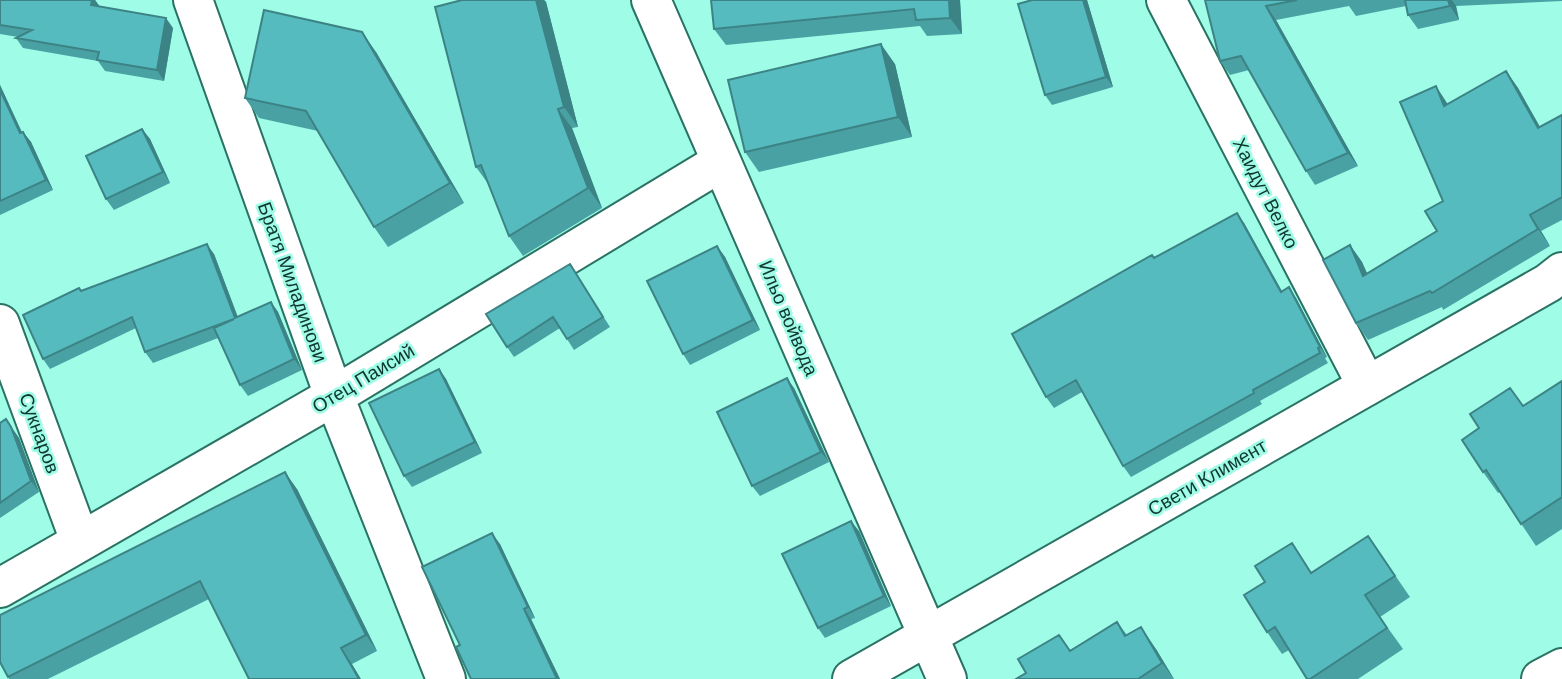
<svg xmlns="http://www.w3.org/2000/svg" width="1562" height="679" font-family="'DM Sans',sans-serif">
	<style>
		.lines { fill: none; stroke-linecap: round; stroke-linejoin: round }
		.minor-casing { stroke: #2a7264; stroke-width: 42 }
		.minor { stroke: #fff; stroke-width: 38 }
		.wall { fill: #4aa1a3 }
		.shaded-wall { fill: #3c8385 }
		.building { fill: #56bbbe; stroke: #3c8385; stroke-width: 2 }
		.labels { text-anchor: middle; stroke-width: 5; stroke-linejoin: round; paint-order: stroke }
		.street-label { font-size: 19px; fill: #0f3730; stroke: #9ffce6 }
	</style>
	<rect width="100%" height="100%" fill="#9ffce6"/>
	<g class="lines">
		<defs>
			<path id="minor" d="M 193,0 L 334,396 L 446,679
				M 651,0 L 947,679
				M 1166,0 L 1367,386
				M 0,324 L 80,541
				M 0,588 L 334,396 L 721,162
				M 852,679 L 1548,283 L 1562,272
				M 1541,679 L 1562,668"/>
		</defs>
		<use href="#minor" class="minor-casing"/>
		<use href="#minor" class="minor"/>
	</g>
	<path class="wall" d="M 0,0 L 95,0 L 100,7 L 173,28 L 164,81 L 105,71 L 98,61 L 23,48 L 16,38 L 18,37 L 0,34 Z
		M 462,0 L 544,0 L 546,2 L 578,127 L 572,128 L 602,208 L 523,256 L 509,236 L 489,185 L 476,167 Z
		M 711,0 L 960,0 L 962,34 L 927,36 L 920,26 L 726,45 L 714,29 Z
		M 1087,0 L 1113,87 L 1052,105 L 1045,95 Z
		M 1205,0 L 1562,0 L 1562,1 L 1456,6 L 1459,20 L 1418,29 L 1408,15 L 1406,6 L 1356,16 L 1349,6 L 1276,20 L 1358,166 L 1315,185 L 1306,171 L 1249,70 L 1230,75 L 1220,61 Z
		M 376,52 L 464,203 L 388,247 L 374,227 L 318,131 L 259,118 L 245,98 Z
		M 895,64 L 912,137 L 759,172 L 745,152 Z
		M 1506,71 L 1518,88 L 1540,127 L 1562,115 L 1562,220 L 1541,231 L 1550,246 L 1443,310 L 1442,307 L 1368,340 L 1356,323 L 1350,245 L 1362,262 L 1367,273 L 1437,231 L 1443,201 L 1448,104 Z
		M 0,85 L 22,132 L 23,132 L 31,142 L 53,190 L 0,215 Z
		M 142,129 L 150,139 L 170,183 L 114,210 L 106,199 Z
		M 1244,223 L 1282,291 L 1296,298 L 1327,357 L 1325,358 L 1328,363 L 1260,401 L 1262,404 L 1131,477 L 1123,466 L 1082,392 L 1054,408 L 1046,397 L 1154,258 Z
		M 717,246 L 725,257 L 760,330 L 690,365 L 683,354 Z
		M 214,254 L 238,317 L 271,302 L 278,312 L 302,370 L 248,396 L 240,385 L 218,338 L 153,363 L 145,352 L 136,328 L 50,369 L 43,359 L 81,291 Z
		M 577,275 L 610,327 L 574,350 L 560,328 L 514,357 L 507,347 Z
		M 439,369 L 446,379 L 482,453 L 412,487 L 404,476 Z
		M 1562,381 L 1562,529 L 1536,546 L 1500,492 L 1498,493 L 1483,472 L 1523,406 Z
		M 794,388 L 829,462 L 760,496 L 752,486 Z
		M 6,419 L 19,438 L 39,492 L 0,518 L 0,423 Z
		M 297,489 L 377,651 L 352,664 L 209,599 L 48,679 L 9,679 L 8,677 Z
		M 859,531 L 891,606 L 825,638 L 818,628 Z
		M 1368,536 L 1410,597 L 1380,617 L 1403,649 L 1358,679 L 1307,679 L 1289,650 L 1282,654 L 1267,632 L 1265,582 L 1312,573 Z
		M 500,544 L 535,618 L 531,619 L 560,679 L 471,679 L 460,645 Z
		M 1117,622 L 1127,635 L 1156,649 L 1174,679 L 1016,679 L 1070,650 Z"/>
	<path class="shaded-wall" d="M 92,0 L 95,0 L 100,7 L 91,5 Z
		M 536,0 L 544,0 L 546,2 L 578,127 L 564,107 Z
		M 949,0 L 960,0 L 962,34 L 950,18 Z
		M 1083,0 L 1087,0 L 1113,87 L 1106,77 Z
		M 1448,0 L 1452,0 L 1456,6 L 1459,20 L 1450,6 Z
		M 1266,6 L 1276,20 L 1358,166 L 1348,153 Z
		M 166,18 L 173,28 L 164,81 L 157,70 Z
		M 362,32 L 376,52 L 464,203 L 450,183 Z
		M 881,44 L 895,64 L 912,137 L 898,117 Z
		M 1506,71 L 1518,88 L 1550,145 L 1538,128 Z
		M 0,85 L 27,144 L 20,133 L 0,90 Z
		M 1436,86 L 1447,103 L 1456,122 L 1444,106 Z
		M 558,109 L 572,128 L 602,208 L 588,188 Z
		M 142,129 L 150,139 L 170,183 L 163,172 Z
		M 23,132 L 31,142 L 53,190 L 46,180 Z
		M 1237,213 L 1244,223 L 1288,303 L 1281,292 Z
		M 1530,215 L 1541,231 L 1550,246 L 1538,229 Z
		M 207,244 L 214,254 L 242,329 L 235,318 Z
		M 1350,245 L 1362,262 L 1375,292 L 1363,276 Z
		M 717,246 L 725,257 L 760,330 L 753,320 Z
		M 1289,287 L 1296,298 L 1327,357 L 1320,347 Z
		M 271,302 L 278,312 L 302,370 L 294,359 Z
		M 439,369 L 446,379 L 482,453 L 475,442 Z
		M 787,378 L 794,388 L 829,462 L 821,452 Z
		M 11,427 L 19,438 L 39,492 L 31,481 Z
		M 285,472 L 297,489 L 377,651 L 366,635 Z
		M 851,521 L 859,531 L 891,606 L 884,596 Z
		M 492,533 L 500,544 L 535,618 L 528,607 Z
		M 524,609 L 531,619 L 560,679 L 557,679 Z
		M 1141,627 L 1156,649 L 1174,679 L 1162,663 Z
		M 341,648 L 352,664 L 361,679 L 359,679 Z"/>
	<path class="building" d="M 0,0 L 92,0 L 91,5 L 166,18 L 157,70 L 97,60 L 99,52 L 16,38 L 32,30 L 0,25 Z
		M 462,0 L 536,0 L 564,107 L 558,109 L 588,188 L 509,236 L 481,165 L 476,167 L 435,7 Z
		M 711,0 L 949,0 L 950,18 L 916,20 L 914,9 L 714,29 Z
		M 1032,0 L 1083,0 L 1106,77 L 1045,95 L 1018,4 Z
		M 1205,0 L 1297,0 L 1266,6 L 1348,153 L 1306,171 L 1241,56 L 1220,61 Z
		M 1405,0 L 1448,0 L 1450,6 L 1408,15 Z
		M 264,10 L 362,32 L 450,183 L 374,227 L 306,111 L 245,98 Z
		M 881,44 L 898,117 L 745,152 L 728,80 Z
		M 1506,71 L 1538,128 L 1562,115 L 1562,197 L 1530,215 L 1538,229 L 1432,293 L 1430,291 L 1356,323 L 1323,260 L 1350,245 L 1363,276 L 1437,231 L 1425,211 L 1443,201 L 1400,102 L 1436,86 L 1444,106 Z
		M 0,90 L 20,133 L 23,132 L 46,180 L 0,201 Z
		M 142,129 L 163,172 L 106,199 L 86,156 Z
		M 1237,213 L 1281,292 L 1289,287 L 1320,347 L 1318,348 L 1320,353 L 1253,390 L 1254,393 L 1123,466 L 1076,380 L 1046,397 L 1012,334 L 1152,255 L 1154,258 Z
		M 207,244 L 235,318 L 271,302 L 294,359 L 240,385 L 214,328 L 234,319 L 145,352 L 132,317 L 43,359 L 23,315 L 79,288 L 81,291 Z
		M 717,246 L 753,320 L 683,354 L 647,281 Z
		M 570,264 L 603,317 L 567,339 L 553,317 L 507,347 L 486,314 Z
		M 439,369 L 475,442 L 404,476 L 369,403 Z
		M 787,378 L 821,452 L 752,486 L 717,412 Z
		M 1562,381 L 1562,497 L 1521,524 L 1486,470 L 1483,472 L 1462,440 L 1479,428 L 1470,414 L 1510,388 L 1523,406 Z
		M 6,419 L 11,427 L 31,481 L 0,503 L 0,423 Z
		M 285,472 L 366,635 L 341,648 L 359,679 L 249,679 L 200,581 L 8,677 L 0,662 L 0,615 Z
		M 851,521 L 884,596 L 818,628 L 782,554 Z
		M 492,533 L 528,607 L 524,609 L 557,679 L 471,679 L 456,647 L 460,645 L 422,567 Z
		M 1368,536 L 1395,576 L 1365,595 L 1387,628 L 1310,679 L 1307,679 L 1275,627 L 1267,632 L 1244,595 L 1265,582 L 1255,566 L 1292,543 L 1311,573 Z
		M 1117,622 L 1125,636 L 1141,627 L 1162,663 L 1138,679 L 1016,679 L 1026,673 L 1018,659 L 1059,635 L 1070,651 Z"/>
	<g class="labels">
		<g class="street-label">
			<text transform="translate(1266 193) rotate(63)" y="7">Хаидут Велко</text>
			<text transform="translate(293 282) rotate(70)" y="7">Братя Миладинови</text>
			<text transform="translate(789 318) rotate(67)" y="7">Ильо войвода</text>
			<text transform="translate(363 378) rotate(-31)" y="7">Отец Паисий</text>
			<text transform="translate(40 433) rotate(70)" y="7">Сукнаров</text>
			<text transform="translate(1207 477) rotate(-30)" y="7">Свети Климент</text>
		</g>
	</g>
</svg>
